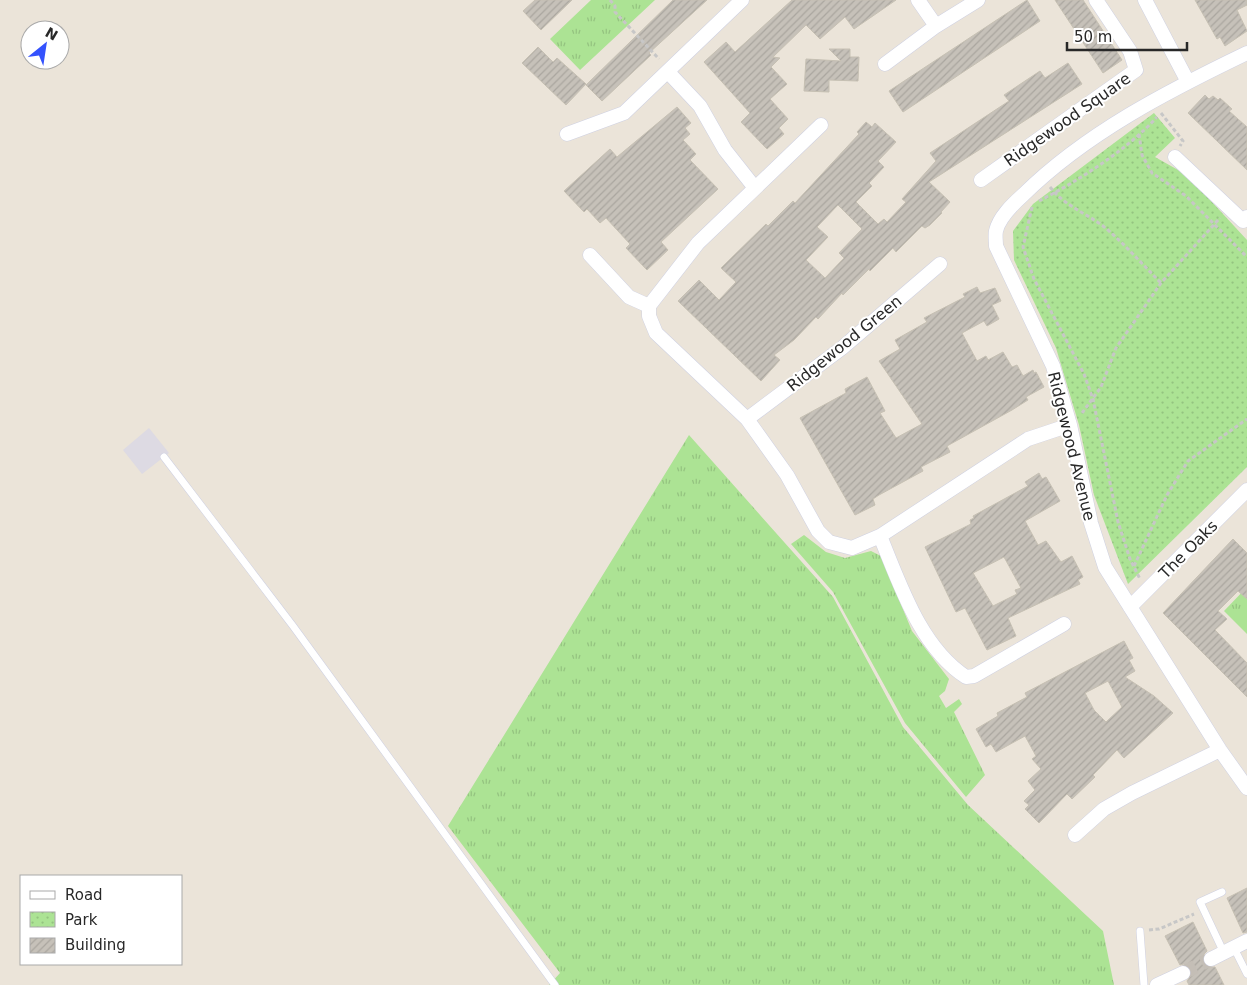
<svg xmlns="http://www.w3.org/2000/svg" width="1247" height="985" font-family="'DejaVu Sans',sans-serif">
	<style>
		.industrial { fill: #dddae3 }
		.grass { fill: url(#grass-tufts) }
		.park { fill: url(#park-dots) }
		.building { fill: url(#building-hatch); stroke: #c6c0b3; fill-rule: evenodd }
		.lines { fill: none; stroke-linecap: round; stroke-linejoin: round }
		.minor-tunnel { stroke: #c4beb6; stroke-width: 14; stroke-dasharray: 14 7; stroke-linecap: butt }
		.service-casing { stroke: #cfd1e2; stroke-width: 8 }
		.minor-casing { stroke: #cfd1e2; stroke-width: 15 }
		.path { stroke: #c7c7c7; stroke-width: 3; stroke-dasharray: 4 2.5; stroke-linecap: butt }
		.service { stroke: #fff; stroke-width: 7 }
		.minor { stroke: #fff; stroke-width: 14 }
		.labels { text-anchor: middle; stroke-width: 4; stroke-linejoin: round; paint-order: stroke }
		.street-label { font-size: 16px; fill: #282828; stroke: #fff }
	</style>
	<defs>
		<pattern id="grass-tufts" width="24" height="20" patternUnits="userSpaceOnUse" patternTransform="scale(1.25)"><rect width="24" height="20" fill="#ace394"/><path d="M3 7l-1-3M5 7V3M7 7l1-3M15 17l-1-3M17 17v-4M19 17l1-3" fill="none" stroke="#94c380"/></pattern>
		<pattern id="park-dots" width="8" height="8" patternUnits="userSpaceOnUse" patternTransform="scale(1.25)"><rect width="8" height="8" fill="#ace394"/><path d="M2 2h.1M6 6h.1" fill="none" stroke="#94c380" stroke-width="1.8" stroke-linecap="round"/></pattern>
		<pattern id="building-hatch" width="6" height="6" patternUnits="userSpaceOnUse" patternTransform="scale(1.25)"><rect width="6" height="6" fill="#c6c1b9"/><path d="M-1 1l2-2M0 6l6-6M5 7l2-2" fill="none" stroke="#aaa69f"/></pattern>
	</defs>
	<rect width="100%" height="100%" fill="#ebe4d9"/>
	<path class="industrial" d="M 149,428 L 169,453 L 142,474 L 123,450 Z"/>
	<path class="grass" d="M 591,0 L 655,0 L 580,70 L 550,39 Z
		M 689,435 L 833,597 L 903,727 L 968,805 L 1103,931 L 1114,985 L 549,985 L 560,973 L 448,826 Z
		M 804,535 L 826,552 L 845,558 L 871,551 L 881,556 L 912,631 L 949,679 L 945,691 L 939,696 L 946,708 L 959,699 L 962,704 L 954,712 L 985,775 L 966,797 L 905,723 L 833,592 L 791,544 Z
		M 1247,587 L 1247,634 L 1224,611 Z"/>
	<path class="park" d="M 1154,113 L 1175,138 L 1155,157 L 1187,175 L 1247,240 L 1247,467 L 1128,584 L 1094,495 L 1079,425 L 1056,348 L 1014,260 L 1013,231 L 1033,204 Z"/>
	<path class="building" d="M 535,0 L 572,0 L 541,30 L 523,11 Z
		M 673,0 L 707,0 L 649,53 L 651,55 L 602,101 L 586,85 Z
		M 792,0 L 896,0 L 854,29 L 845,17 L 820,39 L 806,25 L 773,57 L 780,58 L 771,67 L 787,84 L 770,99 L 788,119 L 779,128 L 784,134 L 767,149 L 741,122 L 750,113 L 704,62 L 726,42 L 735,52 Z
		M 1027,0 L 1040,21 L 903,112 L 889,91 Z
		M 1055,0 L 1083,0 L 1122,60 L 1103,73 Z
		M 1195,0 L 1247,0 L 1247,5 L 1237,10 L 1247,31 L 1225,46 L 1220,37 L 1217,39 Z
		M 538,47 L 553,62 L 557,58 L 586,84 L 566,105 L 522,63 Z
		M 829,49 L 850,49 L 850,57 L 859,57 L 858,81 L 829,80 L 829,92 L 804,91 L 806,59 L 841,61 Z
		M 1068,63 L 1082,84 L 929,182 L 950,202 L 941,212 L 942,213 L 930,225 L 925,228 L 922,226 L 896,252 L 893,248 L 870,271 L 869,269 L 843,295 L 842,293 L 818,319 L 816,317 L 794,340 L 774,355 L 780,360 L 761,381 L 678,301 L 699,280 L 719,300 L 736,282 L 721,268 L 766,224 L 768,226 L 793,201 L 795,203 L 859,134 L 857,132 L 866,122 L 872,127 L 875,123 L 896,142 L 878,161 L 884,167 L 869,183 L 872,186 L 856,202 L 878,224 L 884,219 L 887,222 L 906,202 L 902,199 L 936,161 L 930,153 L 1009,101 L 1004,95 L 1040,71 L 1045,78 ZM 838,205 L 862,229 L 839,253 L 844,258 L 825,278 L 806,260 L 828,237 L 817,227 Z
		M 1205,95 L 1209,99 L 1213,96 L 1218,100 L 1220,98 L 1232,109 L 1229,111 L 1247,127 L 1247,170 L 1188,113 Z
		M 677,107 L 691,123 L 685,128 L 690,134 L 683,140 L 696,154 L 690,160 L 718,189 L 661,242 L 668,250 L 647,270 L 626,248 L 630,244 L 606,218 L 600,223 L 587,209 L 584,212 L 564,191 L 610,149 L 617,157 Z
		M 977,287 L 980,293 L 995,288 L 1001,301 L 992,305 L 999,319 L 987,326 L 984,321 L 962,333 L 977,361 L 986,356 L 988,360 L 1003,352 L 1012,367 L 1017,365 L 1023,376 L 1033,370 L 1034,373 L 1036,372 L 1044,387 L 1026,397 L 1028,400 L 1012,410 L 947,446 L 950,452 L 921,467 L 923,471 L 879,495 L 873,499 L 875,505 L 855,515 L 800,418 L 846,393 L 845,389 L 867,377 L 885,411 L 880,413 L 896,438 L 922,424 L 879,361 L 900,349 L 895,340 L 927,322 L 924,318 L 965,297 L 963,294 Z
		M 1039,473 L 1042,479 L 1046,477 L 1060,501 L 1025,521 L 1038,545 L 1046,541 L 1061,562 L 1072,556 L 1083,577 L 1078,580 L 1080,584 L 1008,618 L 1016,636 L 987,650 L 965,608 L 956,612 L 925,547 L 971,524 L 970,520 L 974,518 L 973,516 L 1028,486 L 1025,482 ZM 1004,557 L 1021,588 L 1015,590 L 1017,594 L 993,606 L 973,573 Z
		M 1233,539 L 1247,553 L 1247,599 L 1238,591 L 1218,611 L 1227,619 L 1215,630 L 1247,663 L 1247,697 L 1163,613 Z
		M 1124,641 L 1133,658 L 1129,660 L 1135,671 L 1125,677 L 1154,696 L 1173,713 L 1124,758 L 1117,750 L 1093,775 L 1095,777 L 1072,799 L 1067,794 L 1039,823 L 1025,809 L 1029,805 L 1024,801 L 1035,790 L 1028,781 L 1041,769 L 1032,759 L 1036,756 L 1025,736 L 996,752 L 991,744 L 986,747 L 976,729 L 998,716 L 997,713 L 1027,697 L 1025,693 ZM 1108,681 L 1122,707 L 1106,722 L 1094,710 L 1085,693 Z
		M 1247,888 L 1247,932 L 1243,933 L 1227,898 Z
		M 1193,922 L 1207,951 L 1203,955 L 1203,962 L 1207,967 L 1215,967 L 1224,985 L 1189,985 L 1187,981 L 1192,974 L 1191,969 L 1184,964 L 1180,965 L 1165,936 Z"/>
	<g class="lines">
		<path class="minor-tunnel" d="M 1183,973 L 1211,959"/>
		<defs>
			<path id="service" d="M 164,457 L 293,626 L 555,985
				M 1222,892 L 1200,902 L 1224,953
				M 1140,931 L 1144,985
				M 1234,948 L 1247,974"/>
			<path id="minor" d="M 918,0 L 936,26 L 978,0
				M 1145,0 L 1188,82
				M 1247,53 C 1168,91 1086,133 1023,195 C 1013,204 999,217 996,231 C 995,235 996,241 996,246 L 1053,366 L 1070,425 L 1091,523 L 1105,567 L 1220,750 L 1247,788
				M 885,64 L 936,26
				M 668,72 L 700,106 L 725,150 L 755,188
				M 821,125 L 698,243 L 649,306 L 649,316 L 656,333 L 747,419 L 787,475 L 818,531 L 829,542 L 852,548 L 880,536 L 1028,439 L 1070,425
				M 567,134 L 624,113 L 742,0
				M 1175,157 L 1243,221 L 1247,217
				M 981,180 L 1136,70 L 1130,51 L 1096,0
				M 590,255 L 629,297 L 649,306
				M 747,419 L 842,348 L 940,264
				M 880,536 C 900,584 920,647 966,677 L 974,676 L 1064,624
				M 1130,607 L 1247,490
				M 1075,835 L 1104,809 L 1132,793 L 1220,750
				M 1211,959 L 1247,941
				M 1157,985 L 1183,973"/>
		</defs>
		<use href="#service" class="service-casing"/>
		<use href="#minor" class="minor-casing"/>
		<path class="path" d="M 610,0 L 615,6 L 615,12 L 659,59
			M 1161,113 L 1183,141 L 1180,146
			M 1139,134 L 1142,155 L 1152,173 L 1186,196 L 1247,257
			M 1050,187 C 1065,206 1084,212 1103,226 C 1124,243 1142,264 1161,283
			M 1039,201 C 1078,181 1127,150 1157,117
			M 1032,207 L 1023,247 L 1034,279 L 1084,374 L 1093,399 L 1118,522 L 1130,559 L 1140,579
			M 1082,413 L 1101,387 L 1116,348 L 1161,283 L 1220,218
			M 1134,566 L 1167,495 L 1188,461 L 1247,419
			M 1149,930 L 1159,929 L 1194,914"/>
		<use href="#service" class="service"/>
		<use href="#minor" class="minor"/>
	</g>
	<g class="labels">
		<g class="street-label">
			<text transform="translate(1067 119) rotate(-35)" y="6">Ridgewood Square</text>
			<text transform="translate(844 343) rotate(-39)" y="6">Ridgewood Green</text>
			<text transform="translate(1072 446) rotate(76)" y="6">Ridgewood Avenue</text>
			<text transform="translate(1188 549) rotate(-45)" y="6">The Oaks</text>
		</g>
	</g>
	<rect x="20" y="875" width="162" height="90" fill="#ffffff" stroke="#a9a9a9"/>
	<rect x="30" y="891" width="25" height="8" fill="#ffffff" stroke="#a9a9a9"/>
	<text x="65" y="900" font-size="15" fill="#282828">Road</text>
	<rect x="30" y="912" width="25" height="15" fill="url(#park-dots)" stroke="#a9a9a9"/>
	<text x="65" y="925" font-size="15" fill="#282828">Park</text>
	<rect x="30" y="938" width="25" height="15" fill="url(#building-hatch)" stroke="#a9a9a9"/>
	<text x="65" y="950" font-size="15" fill="#282828">Building</text>
	<g transform="translate(45 45) rotate(30)"><circle r="24" fill="#ffffff" stroke="#a9a9a9"/>
	<path d="M0-4L9 19L0 12L-9 19Z" fill="#3452fd"/>
	<text y="-8" font-size="14" font-weight="bold" text-anchor="middle" fill="#282828">N</text>
	</g>
	<path d="M1067 42v8h120v-8" fill="none" stroke="#282828" stroke-width="2.5"/>
	<text x="1074" y="42" font-size="15" fill="#282828" stroke="#ffffff" stroke-width="4" paint-order="stroke">50 m</text>
</svg>
